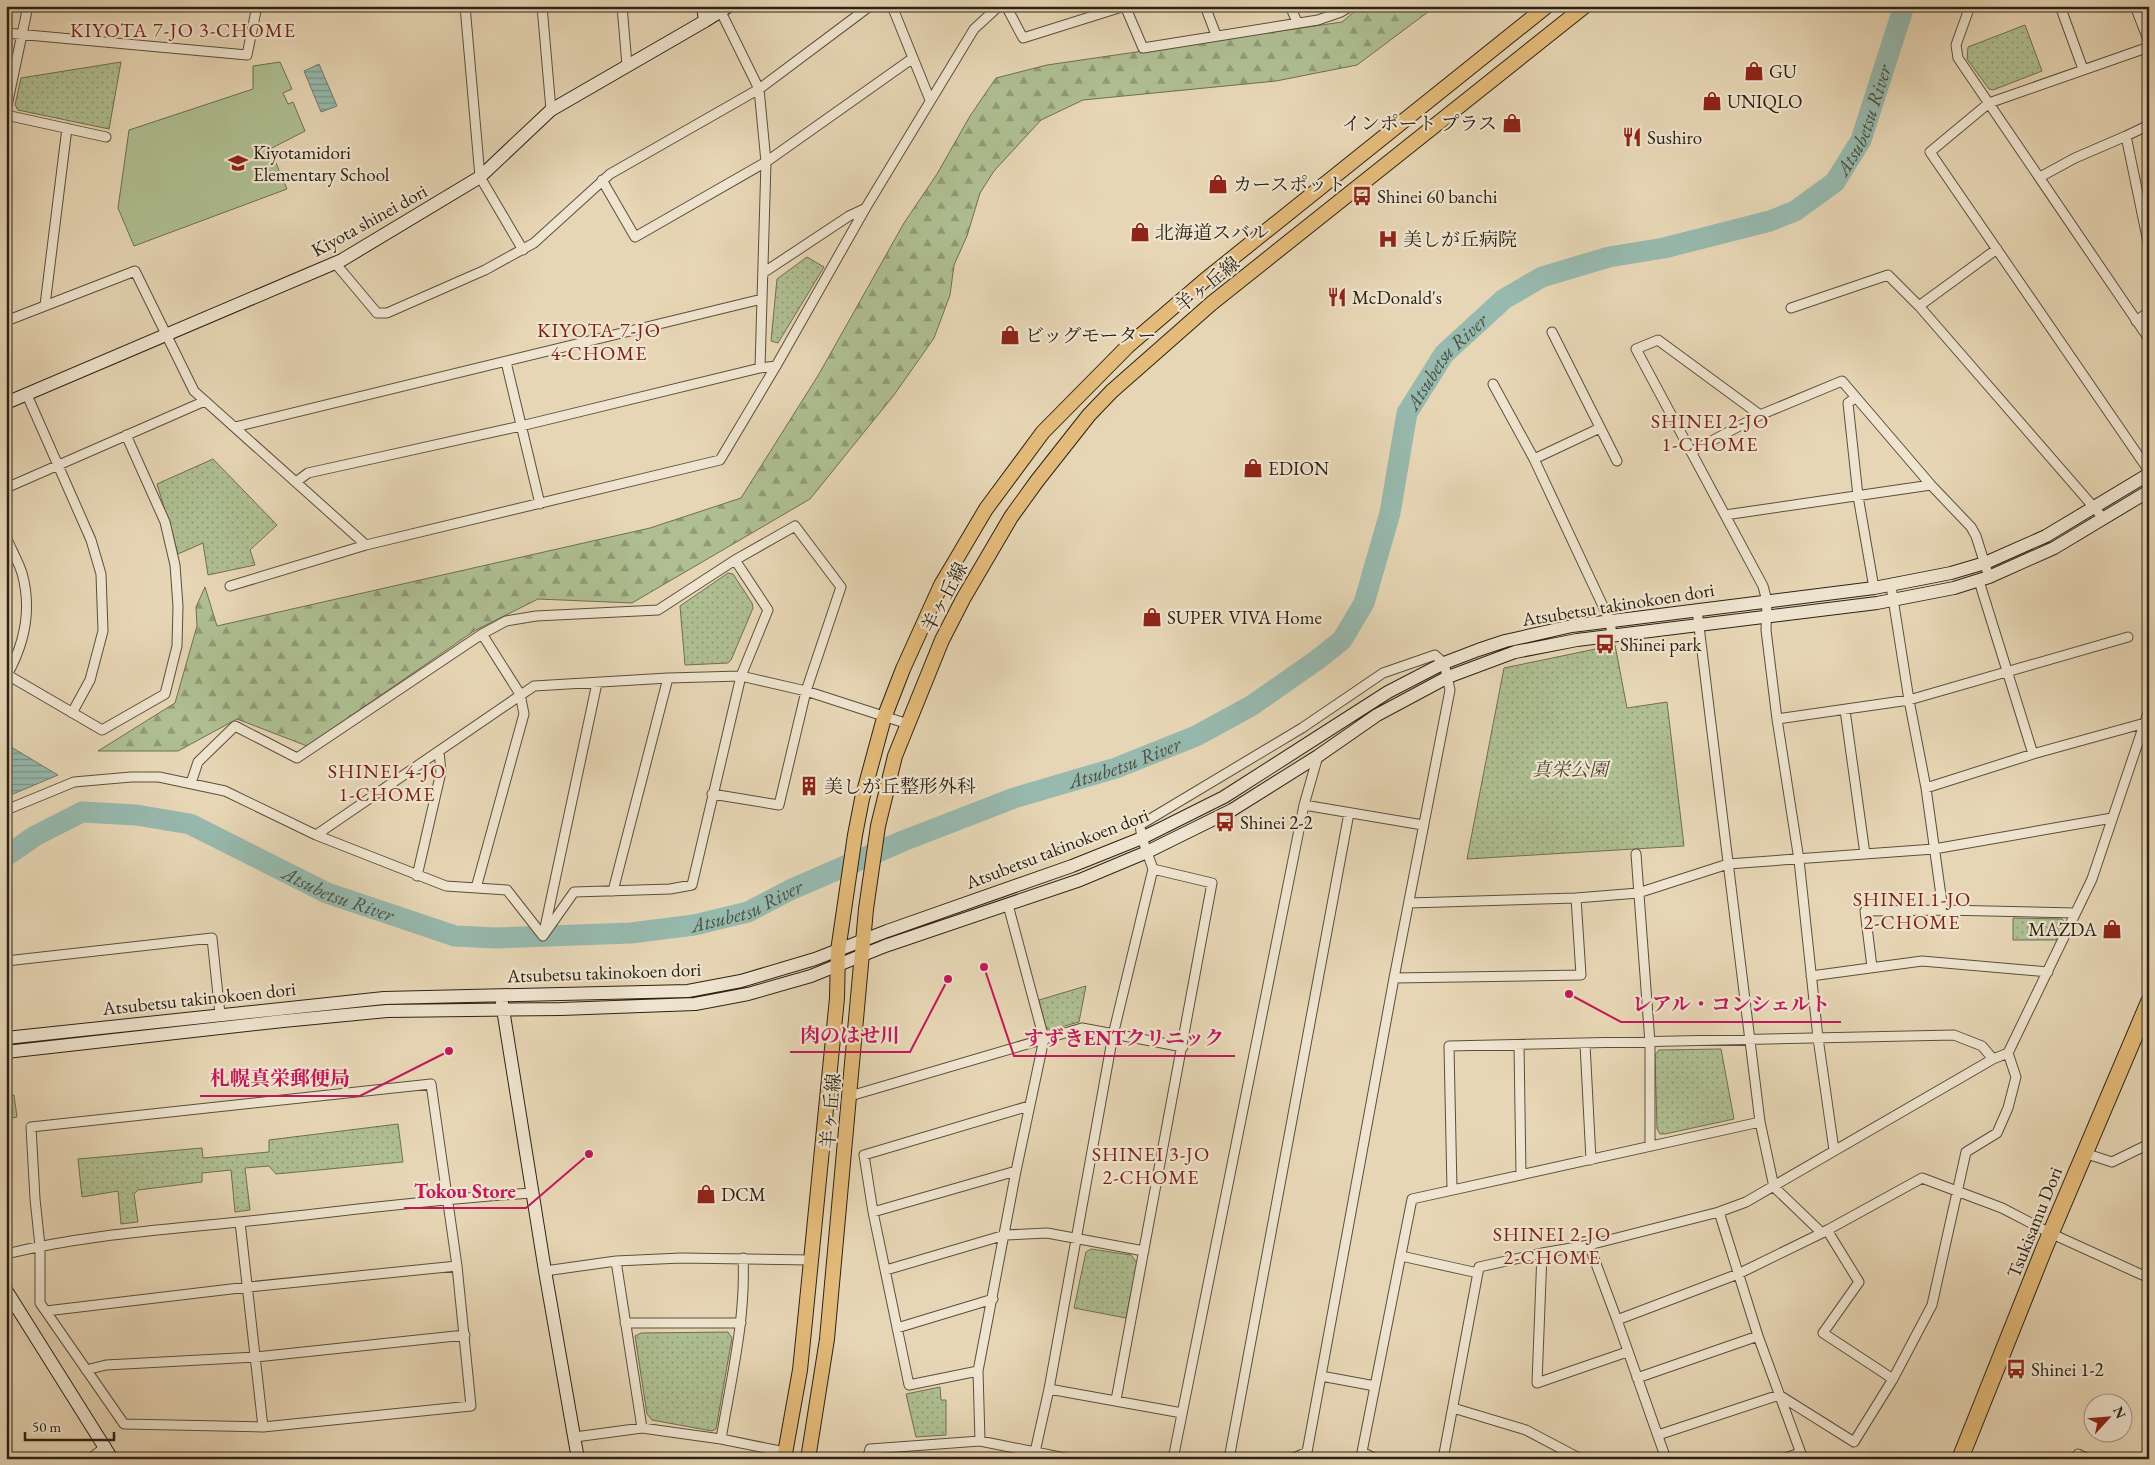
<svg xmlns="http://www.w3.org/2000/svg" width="2155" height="1465" font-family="'EB Garamond','Noto Serif JP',serif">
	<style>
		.green { fill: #afbf92; stroke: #6d7054 }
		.forest { fill: url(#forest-firs); stroke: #6d7054 }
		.park { fill: url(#park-dots); stroke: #6d7054 }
		.water { fill: url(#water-rules); stroke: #6c7d71 }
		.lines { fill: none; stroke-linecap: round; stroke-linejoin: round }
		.river { stroke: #97b9ae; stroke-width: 21 }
		.street-casing { stroke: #5a4f3d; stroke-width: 11 }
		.secondary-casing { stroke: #2b2215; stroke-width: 14 }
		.primary-casing { stroke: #2b2215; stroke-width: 16 }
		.highway-casing { stroke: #2b2215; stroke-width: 18 }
		.street { stroke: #efe4cf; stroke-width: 9 }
		.secondary { stroke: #efe4cf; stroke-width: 12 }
		.primary { stroke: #e4bb7a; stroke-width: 14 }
		.highway { stroke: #e4bb7a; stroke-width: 16 }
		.labels { text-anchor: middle; stroke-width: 4.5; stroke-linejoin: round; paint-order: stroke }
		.poi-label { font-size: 19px; fill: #2b2215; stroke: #efe4cf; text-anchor: start }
		.street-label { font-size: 19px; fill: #2b2215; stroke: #efe4cf }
		.park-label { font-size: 19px; font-style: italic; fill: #4c4934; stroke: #efe4cf }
		.neighbourhood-label { font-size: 20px; letter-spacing: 1px; fill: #7a1f14; stroke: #efe4cf }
		.water-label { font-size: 20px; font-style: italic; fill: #4b4f43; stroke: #efe4cf }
		.leader { fill: none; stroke: #c2185b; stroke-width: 2 }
		.callout-dot { fill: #c2185b; stroke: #efe4cf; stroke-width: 2 }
		.callout-label { font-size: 20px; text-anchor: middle; font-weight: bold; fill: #c2185b; stroke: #efe4cf; stroke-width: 4.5; stroke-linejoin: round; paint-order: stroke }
	</style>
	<defs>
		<pattern id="forest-firs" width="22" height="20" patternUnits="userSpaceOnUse" patternTransform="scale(1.25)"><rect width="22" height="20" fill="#afbf92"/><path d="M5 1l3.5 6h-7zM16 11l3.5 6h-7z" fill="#8f9b76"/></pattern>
		<pattern id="park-dots" width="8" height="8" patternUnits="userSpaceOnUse" patternTransform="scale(1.25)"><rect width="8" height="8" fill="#afbf92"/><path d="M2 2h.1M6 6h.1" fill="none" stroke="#8f9b76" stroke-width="1.8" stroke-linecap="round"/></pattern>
		<pattern id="water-rules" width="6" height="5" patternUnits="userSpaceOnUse" patternTransform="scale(1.25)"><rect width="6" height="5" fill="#97b9ae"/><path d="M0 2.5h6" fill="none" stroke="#7b968c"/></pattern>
	</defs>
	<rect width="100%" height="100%" fill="#e7d6b5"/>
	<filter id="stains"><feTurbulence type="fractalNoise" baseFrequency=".004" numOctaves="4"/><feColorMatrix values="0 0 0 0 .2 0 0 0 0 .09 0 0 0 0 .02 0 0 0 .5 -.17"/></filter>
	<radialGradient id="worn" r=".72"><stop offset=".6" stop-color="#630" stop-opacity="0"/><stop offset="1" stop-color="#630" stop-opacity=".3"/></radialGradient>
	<path class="green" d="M 280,62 L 292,89 L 283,93 L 288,104 L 293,102 L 305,131 L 270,149 L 287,189 L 134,246 L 118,208 L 129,130 L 253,89 L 253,66 Z"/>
	<path class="forest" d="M 1361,6 L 1436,6 L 1357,65 L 1276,81 L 1083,100 L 1041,120 L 994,171 L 980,193 L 967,236 L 954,265 L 950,295 L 934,338 L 894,395 L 810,499 L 632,603 L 538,599 L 474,631 L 307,746 L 237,719 L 178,751 L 98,751 L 175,703 L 197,626 L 196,607 L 205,587 L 217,626 L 650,528 L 741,498 L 819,374 L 904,223 L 937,174 L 970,116 L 996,78 L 1047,65 L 1342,22 Z"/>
	<path class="park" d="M 2025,25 L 2042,71 L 1993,90 L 1989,89 L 1967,59 L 1968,47 Z
		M 121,62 L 109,129 L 18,110 L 15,105 L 21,78 Z
		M 807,257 L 824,267 L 778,343 L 771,341 L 777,279 Z
		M 213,459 L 277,525 L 250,550 L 255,565 L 208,575 L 203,543 L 178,554 L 157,484 Z
		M 728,573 L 733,574 L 752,603 L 753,608 L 731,660 L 728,663 L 685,665 L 680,606 Z
		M 1615,645 L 1627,708 L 1667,702 L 1684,846 L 1467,859 L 1504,668 Z
		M 2013,918 L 2062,919 L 2065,922 L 2056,940 L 2013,940 Z
		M 1086,986 L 1079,1022 L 1050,1030 L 1046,1028 L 1039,1000 Z
		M 1721,1049 L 1734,1119 L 1665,1134 L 1660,1134 L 1657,1129 L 1655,1055 L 1659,1050 Z
		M 14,1095 L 17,1117 L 6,1119 L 6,1096 Z
		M 398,1124 L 403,1162 L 276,1174 L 269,1166 L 245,1168 L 250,1210 L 235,1212 L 231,1170 L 202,1173 L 202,1182 L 138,1190 L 134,1194 L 138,1222 L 121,1224 L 118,1191 L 82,1197 L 78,1159 L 202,1148 L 203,1158 L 269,1152 L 269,1140 Z
		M 1091,1249 L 1131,1255 L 1137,1263 L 1126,1318 L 1074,1308 L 1086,1252 Z
		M 728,1332 L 732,1338 L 716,1429 L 712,1431 L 652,1420 L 647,1414 L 635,1336 L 641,1333 Z
		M 940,1387 L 941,1400 L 946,1400 L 946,1435 L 916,1437 L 906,1394 Z"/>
	<path class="water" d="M 319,64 L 337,106 L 321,112 L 304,71 Z
		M 6,744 L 58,775 L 6,797 Z"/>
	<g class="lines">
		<path class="river" id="s1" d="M 6,856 L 35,836 L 82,812 L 136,815 L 190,824 L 327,893 L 455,936 L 496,938 L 631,933 L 694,925 L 748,912 L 790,890 L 903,841 L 1014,798 L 1116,768 L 1196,736 L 1251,706 L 1317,660 L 1342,640 L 1364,603 L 1390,513 L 1407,413 L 1444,354 L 1504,299 L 1542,277 L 1609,257 L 1664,248 L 1770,221 L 1795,211 L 1835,182 L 1861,140 L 1904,6"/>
		<defs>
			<path id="street" d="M 465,6 L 480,177 L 523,250
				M 542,6 L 551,110
				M 622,6 L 627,65
				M 892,6 L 930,100
				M 1006,6 L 1023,38 L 1125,6
				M 1125,6 L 1143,48 L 1318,20 L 1341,12 L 1351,6
				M 1205,6 L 1216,35
				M 1290,6 L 1297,22
				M 1970,6 L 1956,45 L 1958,58 L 2149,339
				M 2060,6 L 2083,69
				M 2135,6 L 2149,42
				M 6,33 L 247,55 L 257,6
				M 2149,47 L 1989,103 L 1930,152 L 2149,471
				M 6,110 L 28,6
				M 6,115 L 106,137
				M 2149,125 L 2126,136 L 2149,247
				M 2040,177 L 2075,158 L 2126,136
				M 602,180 L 635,237 L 766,162 L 913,58
				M 335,263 L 377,313 L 387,313 L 485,270 L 534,243 L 610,174 L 759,89 L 870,6
				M 763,273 L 849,216 L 864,209
				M 45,305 L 67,128
				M 1919,306 L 1997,249
				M 1791,308 L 1888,275 L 1919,306 L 2104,519
				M 6,321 L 135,271 L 194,391 L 366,545 L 720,460 L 776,366 L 760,368 L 766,162 L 759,89 L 721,12
				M 2136,321 L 2149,312
				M 1552,332 L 1617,461
				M 506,362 L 540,504
				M 776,366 L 865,209 L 974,29 L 999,6
				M 1493,384 L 1534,459 L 1610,621 L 1612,635
				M 27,395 L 91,540 L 101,574 L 103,631 L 90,680 L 72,713
				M 1855,398 L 1848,403 L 1858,496 L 1874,588
				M 1760,415 L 1658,340 L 1636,349 L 1763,586 L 1767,601 L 1766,630 L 1777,719 L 1799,860 L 1818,1038 L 1834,1150
				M 235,427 L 762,299
				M 1691,452 L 1760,415 L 1842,381 L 1931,485 L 1971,527 L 1976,536 L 1989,577
				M 1534,459 L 1600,428
				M 296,482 L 308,473 L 521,426 L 760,368
				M 6,488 L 205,401
				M 1725,515 L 1931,485
				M 6,537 C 11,549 18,561 22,573 C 32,609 25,643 7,675
				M 1979,581 L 2033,754
				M 230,586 L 366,545
				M 1891,586 L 1909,700 L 1926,788 L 1943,910
				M 1697,610 L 1760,1122 L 1774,1187 L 1822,1233
				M 6,674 L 102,730 L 165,694 L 177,646 L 178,606 L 175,565 L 165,522 L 126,435
				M 1845,710 L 1865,854
				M 1777,719 L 1909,700 L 2128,637
				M 191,783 L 198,762 L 235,726 L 297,758 L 482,634 L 506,621 L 536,616 L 658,610 L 735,560 L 795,526 L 841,587 L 806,691 L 779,805 L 712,794
				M 1926,788 L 2033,754 L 2145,723
				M 1304,805 L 1318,756
				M 6,810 L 74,782 L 131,777 L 159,777 L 225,791 L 316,835 L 446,886 L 507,890 L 543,936 L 574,892 L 670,889 L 692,885 L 741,676 L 768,610 L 735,560
				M 316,835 L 534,686 L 668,678 L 741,676 L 806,691 L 908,724
				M 1636,854 L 1650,1043 L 1650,1145
				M 417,876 L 441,772 L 439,751
				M 476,888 L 524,714 L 520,694 L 482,634
				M 613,891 L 668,678
				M 1576,898 L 1638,893 L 1728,864 L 1934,849 L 2112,818
				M 544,932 L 597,683
				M 6,961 L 212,938 L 220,1014
				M 1872,967 L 1865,911 L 1943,910 L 2075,913
				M 1811,976 L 1922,961 L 2048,972
				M 1394,978 L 1581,975 L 1576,898 L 1409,903
				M 1585,1044 L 1591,1160
				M 1519,1045 L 1521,1175
				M 431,1084 L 457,1266 L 471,1406 L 263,1427 L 124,1424 L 40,1303 L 40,1246 L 35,1199 L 31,1127 Z
				M 850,1096 L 1082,1028 L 1183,1047
				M 2084,1153 L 2112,1162 L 2149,1144
				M 1452,1190 L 1449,1046 L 1954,1035 L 1982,1046 L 1993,1059
				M 873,1212 L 1016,1171
				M 1719,1212 L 1758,1336 L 1803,1459
				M 240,1222 L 263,1427
				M 1827,1230 L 1859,1282 L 1823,1333 L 1893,1379
				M 1589,1245 L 1617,1320
				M 1542,1253 L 1537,1383 L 1627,1352
				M 6,1254 C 83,1235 161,1230 239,1222 C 337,1212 434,1199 533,1193
				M 1401,1256 L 1478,1273
				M 616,1261 L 642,1428
				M 886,1270 L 1005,1235 L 1047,1233 L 1144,1251
				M 545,1271 L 616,1261 L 681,1258 L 811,1260
				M 46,1311 L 248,1287 L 457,1266
				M 625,1323 L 741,1323
				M 897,1328 L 993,1299
				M 86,1370 L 106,1365 L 256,1357 L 465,1335
				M 978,1371 L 909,1385 L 873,1212 L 864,1155 L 1029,1106
				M 1321,1376 L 1375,1386
				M 1637,1378 L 1758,1336
				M 1049,1389 L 1182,1413
				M 1116,1400 L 1212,883 L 1153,869
				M 1453,1408 L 1526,1430 L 1581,1459
				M 1658,1435 L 1779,1395 L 1854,1442 L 1893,1379 L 1932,1305 L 1966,1152 L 1997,1133 L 2008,1108 L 2016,1077 L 2008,1053
				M 575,1437 L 642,1428 L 721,1439 L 785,1452
				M 721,1439 C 731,1379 746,1319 743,1258
				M 980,1441 L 978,1371 L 1016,1171 L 1044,1039 L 1008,905
				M 1035,1452 L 1070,1459
				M 90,1459 L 106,1446
				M 867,1459 L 870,1449 L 980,1441 L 1035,1452 L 1049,1389 L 1113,1035 L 1153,869 L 1142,838 L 1140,825 L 1302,728 L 1383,673 L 1435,655 L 1444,663 L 1450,690 L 1394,978 L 1307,1452 L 1291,1459
				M 1173,1459 L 1304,805 L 1423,825
				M 1229,1459 L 1349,813
				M 1376,1459 L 1362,1452 L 1412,1199 L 1760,1122
				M 1443,1459 L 1479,1267 L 1542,1253 L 1589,1245 L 1719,1212 L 1746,1202 L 1993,1059 L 2008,1053 L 2092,879 L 2149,710
				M 1666,1459 L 1617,1320 L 1738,1274 L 1822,1233 L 1922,1178 L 2002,1208 L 2050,1233 L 2149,1278
				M 1782,1459 L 1800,1453
				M 2076,1459 L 2078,1454 L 2088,1459"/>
			<path id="secondary" d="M 705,21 L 729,6
				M 6,403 L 342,260 L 480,177 L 551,110 L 705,21 L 703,6
				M 502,1003 L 545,1271 L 578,1459
				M 6,1038 L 384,998 L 688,991 L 741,981 L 815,959 L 887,931 L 1072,866 L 1142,838 L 1224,797 L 1388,692 L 1444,663 L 1478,650 L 1505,641 L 1572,626 L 1874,588 L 1951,573 L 1985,563 L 2046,536 L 2149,474
				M 6,1052 L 283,1021 L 387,1011 L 561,1009 L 695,1004 L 748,994 L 811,976 L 885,946 L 1080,880 L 1147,852 L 1232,810 L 1318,756 L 1377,715 L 1448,677 L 1515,652 L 1577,640 L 1877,603 L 1954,588 L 1989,577 L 2054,548 L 2149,491
				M 6,1290 L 112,1459"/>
			<path id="primary" d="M 784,1459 L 800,1370 L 805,1321 L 837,998 L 838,951 L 855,835 L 862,799 L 884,718 L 903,669 L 941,585 L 986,509 L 1043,432 L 1128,346 L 1205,280 L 1547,6
				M 808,1459 L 827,1339 L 866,909 L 878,826 L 895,756 L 942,640 L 963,599 L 1011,517 L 1037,481 L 1089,415 L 1112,391 L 1212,303 L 1585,6"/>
			<path id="highway" d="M 1960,1459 L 2044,1249 L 2149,1002"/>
		</defs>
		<use href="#street" class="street-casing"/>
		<use href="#secondary" class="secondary-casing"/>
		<use href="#primary" class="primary-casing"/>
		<use href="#highway" class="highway-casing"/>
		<use href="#street" class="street"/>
		<use href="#secondary" class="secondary"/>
		<use href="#primary" class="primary"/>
		<use href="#highway" class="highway"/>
	</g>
	<defs>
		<symbol id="shop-bare" viewBox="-9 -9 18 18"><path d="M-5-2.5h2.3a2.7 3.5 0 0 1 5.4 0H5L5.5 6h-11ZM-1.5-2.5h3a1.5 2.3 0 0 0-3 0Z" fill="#8f2418" stroke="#efe4cf" stroke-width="2.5" paint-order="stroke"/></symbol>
		<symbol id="restaurant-bare" viewBox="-9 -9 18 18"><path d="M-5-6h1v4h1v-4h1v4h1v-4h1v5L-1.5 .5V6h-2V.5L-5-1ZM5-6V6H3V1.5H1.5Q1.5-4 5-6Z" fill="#8f2418" stroke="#efe4cf" stroke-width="2.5" paint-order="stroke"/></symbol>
		<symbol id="school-bare" viewBox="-9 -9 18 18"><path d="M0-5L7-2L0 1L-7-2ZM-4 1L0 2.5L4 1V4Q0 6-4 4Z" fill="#8f2418" stroke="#efe4cf" stroke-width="2.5" paint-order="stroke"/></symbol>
		<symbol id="bus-bare" viewBox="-9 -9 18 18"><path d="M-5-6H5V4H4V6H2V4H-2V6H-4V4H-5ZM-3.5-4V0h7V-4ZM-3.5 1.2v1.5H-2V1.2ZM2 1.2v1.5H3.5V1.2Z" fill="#8f2418" stroke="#efe4cf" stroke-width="2.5" paint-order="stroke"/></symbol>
		<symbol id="hospital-bare" viewBox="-9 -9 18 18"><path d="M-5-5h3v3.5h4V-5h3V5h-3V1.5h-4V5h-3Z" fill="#8f2418" stroke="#efe4cf" stroke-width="2.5" paint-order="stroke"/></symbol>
		<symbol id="building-bare" viewBox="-9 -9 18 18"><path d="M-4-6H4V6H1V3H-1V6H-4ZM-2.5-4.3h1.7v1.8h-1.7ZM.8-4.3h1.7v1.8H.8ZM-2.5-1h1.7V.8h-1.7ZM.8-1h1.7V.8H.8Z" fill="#8f2418" stroke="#efe4cf" stroke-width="2.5" paint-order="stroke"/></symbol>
	</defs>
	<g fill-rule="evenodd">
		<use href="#shop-bare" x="1740" y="57" width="28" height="28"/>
		<use href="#shop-bare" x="1698" y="87" width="28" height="28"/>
		<use href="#shop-bare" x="1498" y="109" width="28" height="28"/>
		<use href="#restaurant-bare" x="1618" y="123" width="28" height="28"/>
		<use href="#school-bare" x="224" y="149" width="28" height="28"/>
		<use href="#shop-bare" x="1204" y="170" width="28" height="28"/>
		<use href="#bus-bare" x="1348" y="182" width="28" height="28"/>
		<use href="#shop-bare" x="1126" y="218" width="28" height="28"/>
		<use href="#hospital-bare" x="1374" y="225" width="28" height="28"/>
		<use href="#restaurant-bare" x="1323" y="283" width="28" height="28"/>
		<use href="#shop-bare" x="996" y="321" width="28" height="28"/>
		<use href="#shop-bare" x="1239" y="454" width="28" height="28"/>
		<use href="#shop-bare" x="1138" y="603" width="28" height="28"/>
		<use href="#bus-bare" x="1591" y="630" width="28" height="28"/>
		<use href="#building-bare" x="795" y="772" width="28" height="28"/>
		<use href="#bus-bare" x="1211" y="808" width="28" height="28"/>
		<use href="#shop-bare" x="2098" y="915" width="28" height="28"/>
		<use href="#shop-bare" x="692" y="1180" width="28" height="28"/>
		<use href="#bus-bare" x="2002" y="1355" width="28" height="28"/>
	</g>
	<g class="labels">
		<g class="poi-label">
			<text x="1769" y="78">GU</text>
			<text x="1727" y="108">UNIQLO</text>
			<text x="1497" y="130" text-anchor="end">インポート プラス</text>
			<text x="1647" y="144">Sushiro</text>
			<text x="253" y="159">Kiyotamidori<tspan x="253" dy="22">Elementary School</tspan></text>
			<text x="1233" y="191">カースポット</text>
			<text x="1377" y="203">Shinei 60 banchi</text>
			<text x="1155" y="239">北海道スバル</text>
			<text x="1403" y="246">美しが丘病院</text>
			<text x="1352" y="304">McDonald's</text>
			<text x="1025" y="342">ビッグモーター</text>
			<text x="1268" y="475">EDION</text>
			<text x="1167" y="624">SUPER VIVA Home</text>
			<text x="1620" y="651">Shinei park</text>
			<text x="824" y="793">美しが丘整形外科</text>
			<text x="1240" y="829">Shinei 2-2</text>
			<text x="2097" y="936" text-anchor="end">MAZDA</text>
			<text x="721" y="1201">DCM</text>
			<text x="2031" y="1376">Shinei 1-2</text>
		</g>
		<g class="street-label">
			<text transform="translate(369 220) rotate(-29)" y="7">Kiyota shinei dori</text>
			<text transform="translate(1207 284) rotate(-39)" y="7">羊ヶ丘線</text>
			<text transform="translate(944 597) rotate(-62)" y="7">羊ヶ丘線</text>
			<text transform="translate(1618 604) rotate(-9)" y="7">Atsubetsu takinokoen dori</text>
			<text transform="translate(1057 848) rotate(-21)" y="7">Atsubetsu takinokoen dori</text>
			<text transform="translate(604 972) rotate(-2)" y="7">Atsubetsu takinokoen dori</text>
			<text transform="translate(199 998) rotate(-6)" y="7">Atsubetsu takinokoen dori</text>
			<text transform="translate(830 1111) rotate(-85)" y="7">羊ヶ丘線</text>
			<text transform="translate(2034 1222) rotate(-68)" y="7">Tsukisamu Dori</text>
		</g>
		<g class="park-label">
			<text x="1570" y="776">真栄公園</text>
		</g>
		<g class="neighbourhood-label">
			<text x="183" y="37">KIYOTA 7-JO 3-CHOME</text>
			<text x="599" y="337">KIYOTA 7-JO<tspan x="599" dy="23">4-CHOME</tspan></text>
			<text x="1710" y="428">SHINEI 2-JO<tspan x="1710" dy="23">1-CHOME</tspan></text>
			<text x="387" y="778">SHINEI 4-JO<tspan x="387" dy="23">1-CHOME</tspan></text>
			<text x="1912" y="906">SHINEI 1-JO<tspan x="1912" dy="23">2-CHOME</tspan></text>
			<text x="1151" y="1161">SHINEI 3-JO<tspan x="1151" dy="23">2-CHOME</tspan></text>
			<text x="1552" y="1241">SHINEI 2-JO<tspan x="1552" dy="23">2-CHOME</tspan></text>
		</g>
		<g class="water-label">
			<text dy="7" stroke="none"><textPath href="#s1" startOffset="2251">Atsubetsu River</textPath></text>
			<text dy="7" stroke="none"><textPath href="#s1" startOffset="1741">Atsubetsu River</textPath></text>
			<text dy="7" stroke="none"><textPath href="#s1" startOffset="1186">Atsubetsu River</textPath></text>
			<text dy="7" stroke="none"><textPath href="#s1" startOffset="361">Atsubetsu River</textPath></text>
			<text dy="7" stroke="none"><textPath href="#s1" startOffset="781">Atsubetsu River</textPath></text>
		</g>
	</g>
	<path class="leader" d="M1569 994L1621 1022H1841M948 979L910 1052H790M984 967L1014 1056H1235M449 1051L360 1096H200M589 1154L526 1208H404"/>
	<g class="callout-dot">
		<circle cx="1569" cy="994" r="5"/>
		<circle cx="948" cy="979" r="5"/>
		<circle cx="984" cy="967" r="5"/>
		<circle cx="449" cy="1051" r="5"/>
		<circle cx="589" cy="1154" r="5"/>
	</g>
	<g class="callout-label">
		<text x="1731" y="1011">レアル・コンシェルト</text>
		<text x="850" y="1042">肉のはせ川</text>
		<text x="1124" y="1045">すずきENTクリニック</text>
		<text x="280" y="1085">札幌真栄郵便局</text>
		<text x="465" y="1198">Tokou Store</text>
	</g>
	<rect width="2155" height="1465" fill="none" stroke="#e7d6b5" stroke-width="25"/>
	<rect x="8" y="8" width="2140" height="1450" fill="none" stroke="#2b2215" stroke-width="2.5"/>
	<rect x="12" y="12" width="2130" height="1440" fill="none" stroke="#2b2215"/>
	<g transform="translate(2108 1418) rotate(64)"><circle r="24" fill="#efe4cf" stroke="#a19685"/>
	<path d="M0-4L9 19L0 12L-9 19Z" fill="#8f2418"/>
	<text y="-8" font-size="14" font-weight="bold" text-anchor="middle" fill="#2b2215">N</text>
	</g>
	<path d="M25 1432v8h89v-8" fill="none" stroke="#2b2215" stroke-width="2.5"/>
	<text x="32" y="1432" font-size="15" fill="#2b2215" stroke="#efe4cf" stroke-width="4" paint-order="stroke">50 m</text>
	<rect width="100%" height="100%" filter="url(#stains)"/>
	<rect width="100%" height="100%" fill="url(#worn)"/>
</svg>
